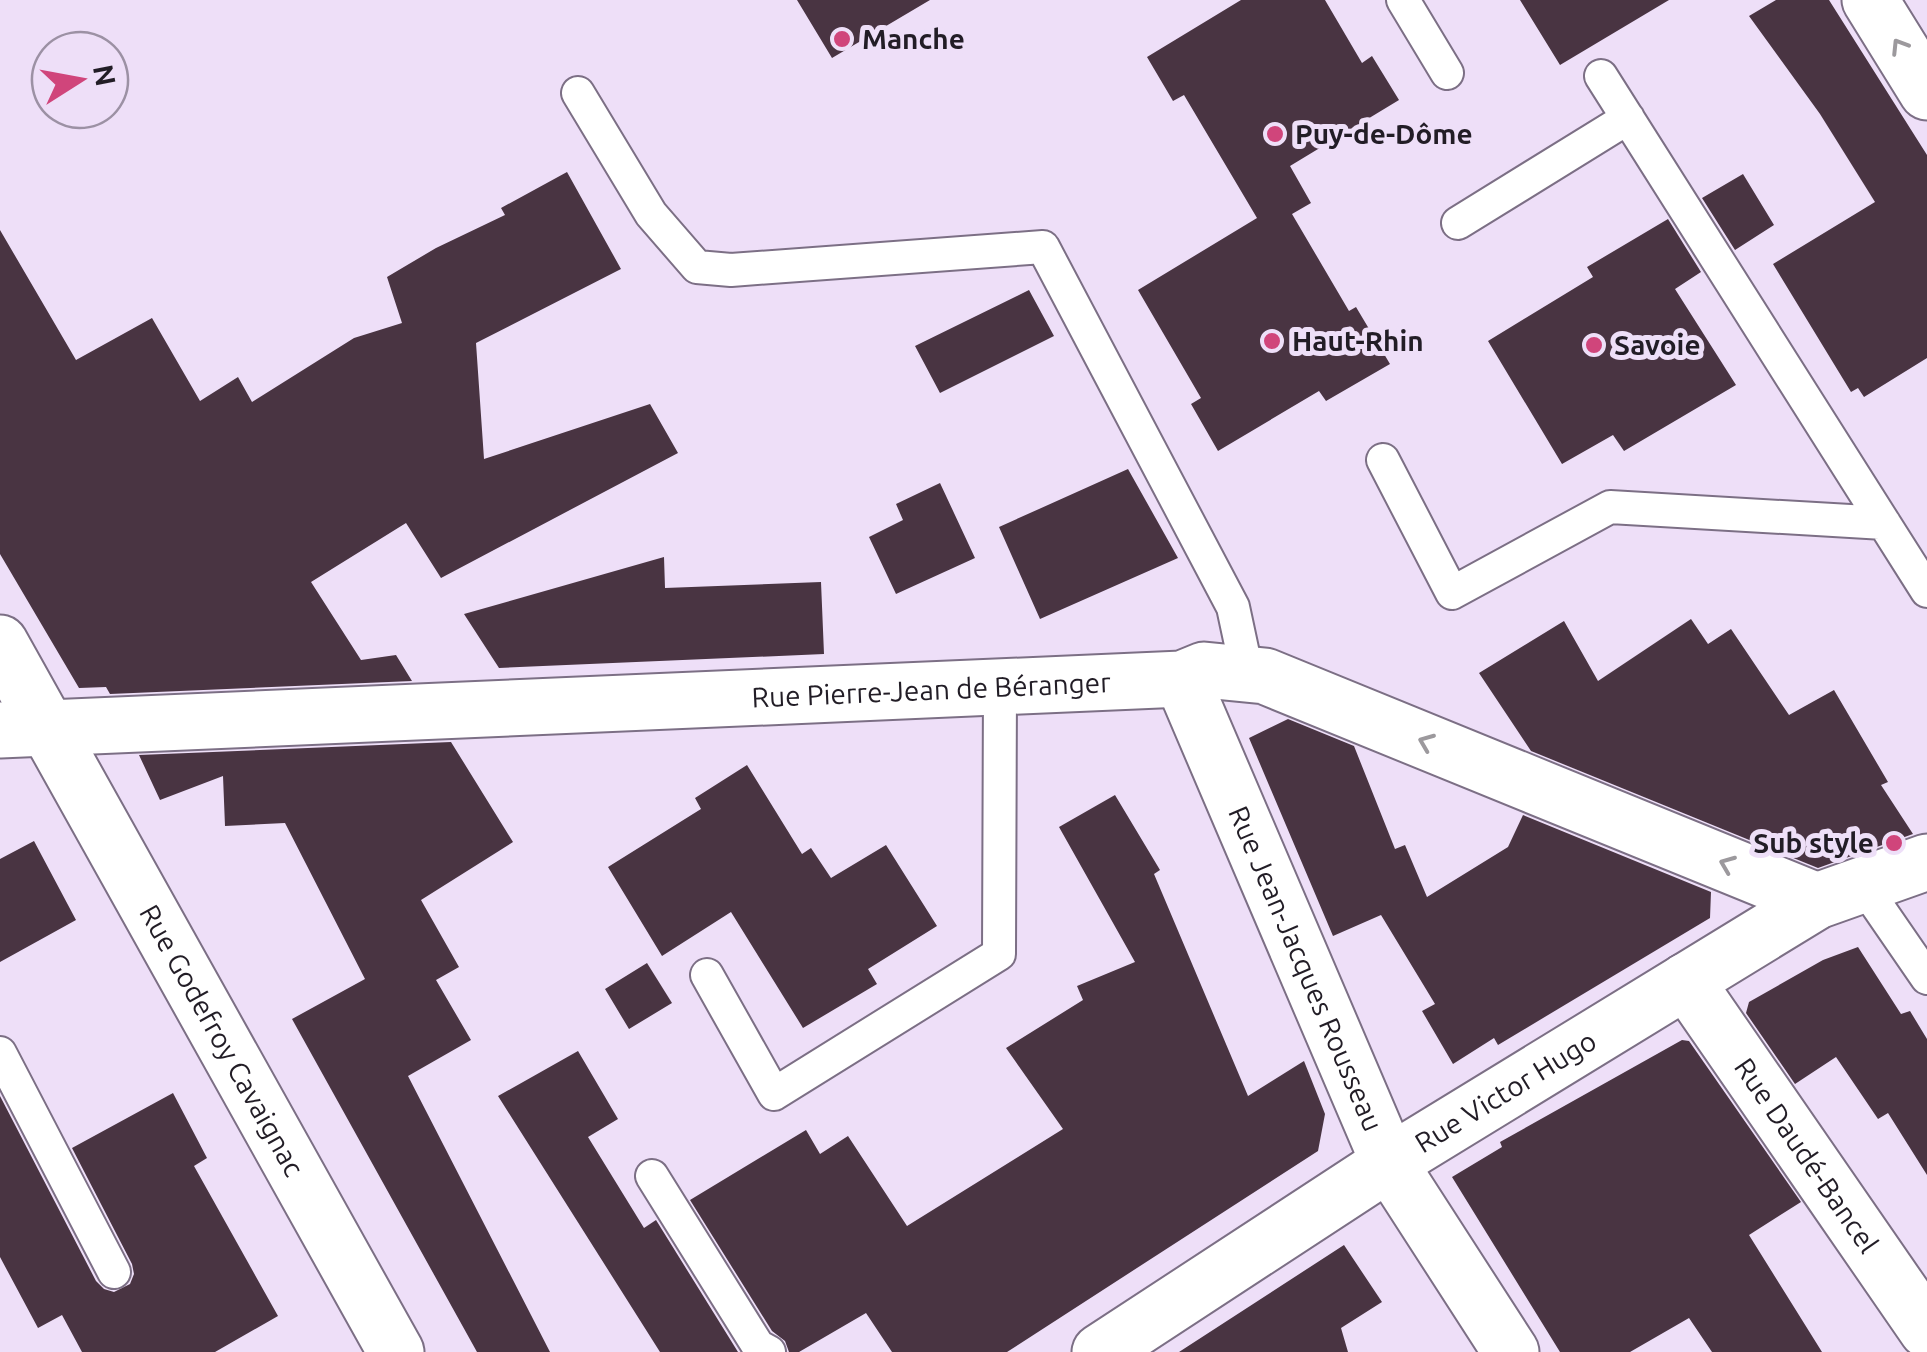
<svg xmlns="http://www.w3.org/2000/svg" width="1927" height="1352" font-family="Ubuntu,sans-serif">
	<style>
		.building { fill: #493442 }
		.lines { fill: none; stroke-linecap: round; stroke-linejoin: round }
		.lane-casing { stroke: #7c6f85; stroke-width: 36 }
		.street-casing { stroke: #7c6f85; stroke-width: 59 }
		.lane { stroke: #fff; stroke-width: 32 }
		.street { stroke: #fff; stroke-width: 55 }
		.oneway { stroke: #9c999d }
		.poi-dot { fill: #d0457b; stroke: #eedff8; stroke-width: 4 }
		.labels { text-anchor: middle; stroke-width: 10; stroke-linejoin: round; paint-order: stroke }
		.poi-label { font-size: 28px; font-weight: bold; fill: #221d26; stroke: #eedff8; text-anchor: start }
		.street-label { font-size: 28px; fill: #221d26; stroke: #eedff8 }
	</style>
	<rect width="100%" height="100%" fill="#eedff8"/>
	<path class="building" d="M 797,0 L 930,0 L 832,58 Z
		M 1241,0 L 1325,0 L 1362,63 L 1372,56 L 1399,100 L 1290,166 L 1311,203 L 1292,214 L 1349,311 L 1356,307 L 1390,364 L 1326,401 L 1319,391 L 1218,451 L 1191,404 L 1201,398 L 1138,290 L 1257,218 L 1184,95 L 1173,101 L 1147,57 Z
		M 1520,0 L 1669,0 L 1560,65 Z
		M 1776,0 L 1829,0 L 1927,155 L 1927,358 L 1864,397 L 1858,388 L 1851,392 L 1773,264 L 1875,202 L 1820,114 L 1749,16 Z
		M 567,172 L 621,269 L 476,343 L 484,459 L 650,404 L 678,453 L 441,578 L 406,523 L 311,582 L 361,660 L 396,655 L 412,681 L 110,694 L 106,687 L 79,688 L 0,554 L 0,230 L 76,360 L 152,318 L 200,401 L 238,377 L 252,402 L 354,338 L 402,323 L 387,277 L 436,248 L 505,215 L 501,208 Z
		M 1743,174 L 1774,225 L 1735,250 L 1702,198 Z
		M 1668,219 L 1701,272 L 1675,289 L 1736,385 L 1624,451 L 1613,435 L 1562,464 L 1488,341 L 1593,277 L 1587,267 Z
		M 1029,290 L 1054,336 L 940,393 L 915,346 Z
		M 1128,469 L 1178,558 L 1040,619 L 999,527 Z
		M 940,483 L 975,558 L 896,594 L 869,537 L 903,520 L 896,504 Z
		M 664,557 L 665,588 L 821,582 L 824,654 L 499,668 L 464,614 Z
		M 1691,619 L 1708,644 L 1731,629 L 1789,715 L 1834,690 L 1888,782 L 1881,785 L 1913,834 L 1818,868 L 1531,751 L 1479,673 L 1564,621 L 1598,681 Z
		M 1288,719 L 1354,746 L 1395,849 L 1405,845 L 1427,897 L 1508,847 L 1523,815 L 1711,892 L 1710,918 L 1498,1045 L 1494,1038 L 1453,1064 L 1422,1011 L 1435,1004 L 1381,915 L 1333,936 L 1249,738 Z
		M 451,742 L 513,842 L 421,900 L 459,967 L 436,980 L 471,1040 L 408,1076 L 550,1352 L 477,1352 L 292,1019 L 365,979 L 285,823 L 225,826 L 223,776 L 160,800 L 139,755 Z
		M 747,765 L 802,854 L 811,848 L 831,878 L 886,845 L 937,926 L 868,969 L 877,984 L 803,1028 L 731,912 L 662,956 L 608,867 L 701,809 L 695,798 Z
		M 1115,795 L 1160,870 L 1154,874 L 1248,1096 L 1304,1061 L 1325,1114 L 1318,1151 L 1007,1352 L 892,1352 L 866,1313 L 799,1352 L 789,1352 L 785,1341 L 772,1331 L 690,1200 L 806,1130 L 820,1154 L 848,1136 L 907,1226 L 1063,1129 L 1006,1048 L 1083,1000 L 1077,986 L 1135,962 L 1059,827 Z
		M 34,841 L 76,920 L 0,962 L 0,859 Z
		M 1858,947 L 1901,1014 L 1910,1011 L 1927,1039 L 1927,1175 L 1888,1113 L 1878,1119 L 1836,1057 L 1795,1084 L 1746,1013 L 1749,1002 L 1823,960 Z
		M 647,963 L 672,1003 L 629,1029 L 605,989 Z
		M 1682,1040 L 1689,1041 L 1801,1202 L 1749,1235 L 1822,1352 L 1712,1352 L 1689,1318 L 1630,1352 L 1560,1352 L 1452,1177 L 1502,1147 L 1500,1142 Z
		M 578,1051 L 618,1119 L 588,1137 L 644,1228 L 656,1220 L 738,1352 L 660,1352 L 498,1096 Z
		M 173,1093 L 207,1158 L 194,1166 L 278,1316 L 215,1352 L 82,1352 L 62,1315 L 38,1328 L 0,1257 L 0,1096 L 96,1281 L 104,1289 L 114,1292 L 130,1284 L 134,1274 L 132,1264 L 72,1148 Z
		M 1344,1245 L 1382,1302 L 1341,1328 L 1348,1352 L 1179,1352 Z"/>
	<g class="lines">
		<defs>
			<path id="lane" d="M 1403,0 L 1447,73
				M 1601,76 L 1927,591
				M 578,93 L 651,214 L 697,267 L 731,270 L 1043,247 L 1233,607 L 1248,677
				M 1458,223 L 1628,118
				M 1383,460 L 1452,593 L 1610,507 L 1884,523
				M 1863,885 L 1927,978
				M 707,975 L 774,1094 L 999,954 L 1000,687
				M 0,1053 L 114,1272
				M 652,1176 L 758,1346 L 769,1352"/>
			<g id="street">
				<path d="M 1870,0 L 1927,92"/>
				<path id="s1" d="M 0,643 L 396,1352"/>
				<path id="s2" d="M 1182,679 L 1389,1163 L 1511,1352"/>
				<path id="s3" d="M 0,730 L 1182,679 L 1204,670 L 1265,676 L 1817,901"/>
				<path id="s4" d="M 1686,981 L 1927,1330"/>
				<path id="s5" d="M 1100,1352 L 1389,1163 L 1817,901 L 1927,862"/>
			</g>
		</defs>
		<use href="#lane" class="lane-casing"/>
		<use href="#street" class="street-casing"/>
		<use href="#lane" class="lane"/>
		<use href="#street" class="street"/>
	</g>
	<defs><path id="oneway-chevron" d="M-2-3.5L2.5 0L-2 3.5" fill="none" stroke-width="1.6" stroke-linecap="round" stroke-linejoin="round" transform="scale(2.5)"/></defs>
	<g class="oneway">
		<use href="#oneway-chevron" transform="translate(1899 46) rotate(-122)"/>
		<use href="#oneway-chevron" transform="translate(1426 742) rotate(-158)"/>
		<use href="#oneway-chevron" transform="translate(1727 864) rotate(-158)"/>
	</g>
	<g class="poi-dot">
		<circle cx="842" cy="39" r="10"/>
		<circle cx="1275" cy="134" r="10"/>
		<circle cx="1272" cy="341" r="10"/>
		<circle cx="1594" cy="345" r="10"/>
		<circle cx="1894" cy="843" r="10"/>
	</g>
	<g class="labels">
		<g class="poi-label">
			<text x="862" y="49">Manche</text>
			<text x="1295" y="144">Puy-de-Dôme</text>
			<text x="1292" y="351">Haut-Rhin</text>
			<text x="1614" y="355">Savoie</text>
			<text x="1874" y="853" text-anchor="end">Sub style</text>
		</g>
		<g class="street-label">
			<text dy="10" stroke="none"><textPath href="#s3" startOffset="932">Rue Pierre-Jean de Béranger</textPath></text>
			<text dy="10" stroke="none"><textPath href="#s2" startOffset="315">Rue Jean-Jacques Rousseau</textPath></text>
			<text dy="10" stroke="none"><textPath href="#s1" startOffset="455">Rue Godefroy Cavaignac</textPath></text>
			<text dy="10" stroke="none"><textPath href="#s5" startOffset="482">Rue Victor Hugo</textPath></text>
			<text dy="10" stroke="none"><textPath href="#s4" startOffset="212">Rue Daudé-Bancel</textPath></text>
		</g>
	</g>
	<g transform="translate(80 80) rotate(79)"><circle r="48" fill="#eedff8" stroke="#9c91a4" stroke-width="2.5"/>
	<path d="M0-8L18 38L0 25L-18 38Z" fill="#d0457b"/>
	<text y="-15" font-size="28" font-weight="bold" text-anchor="middle" fill="#221d26">N</text>
	</g>
</svg>
